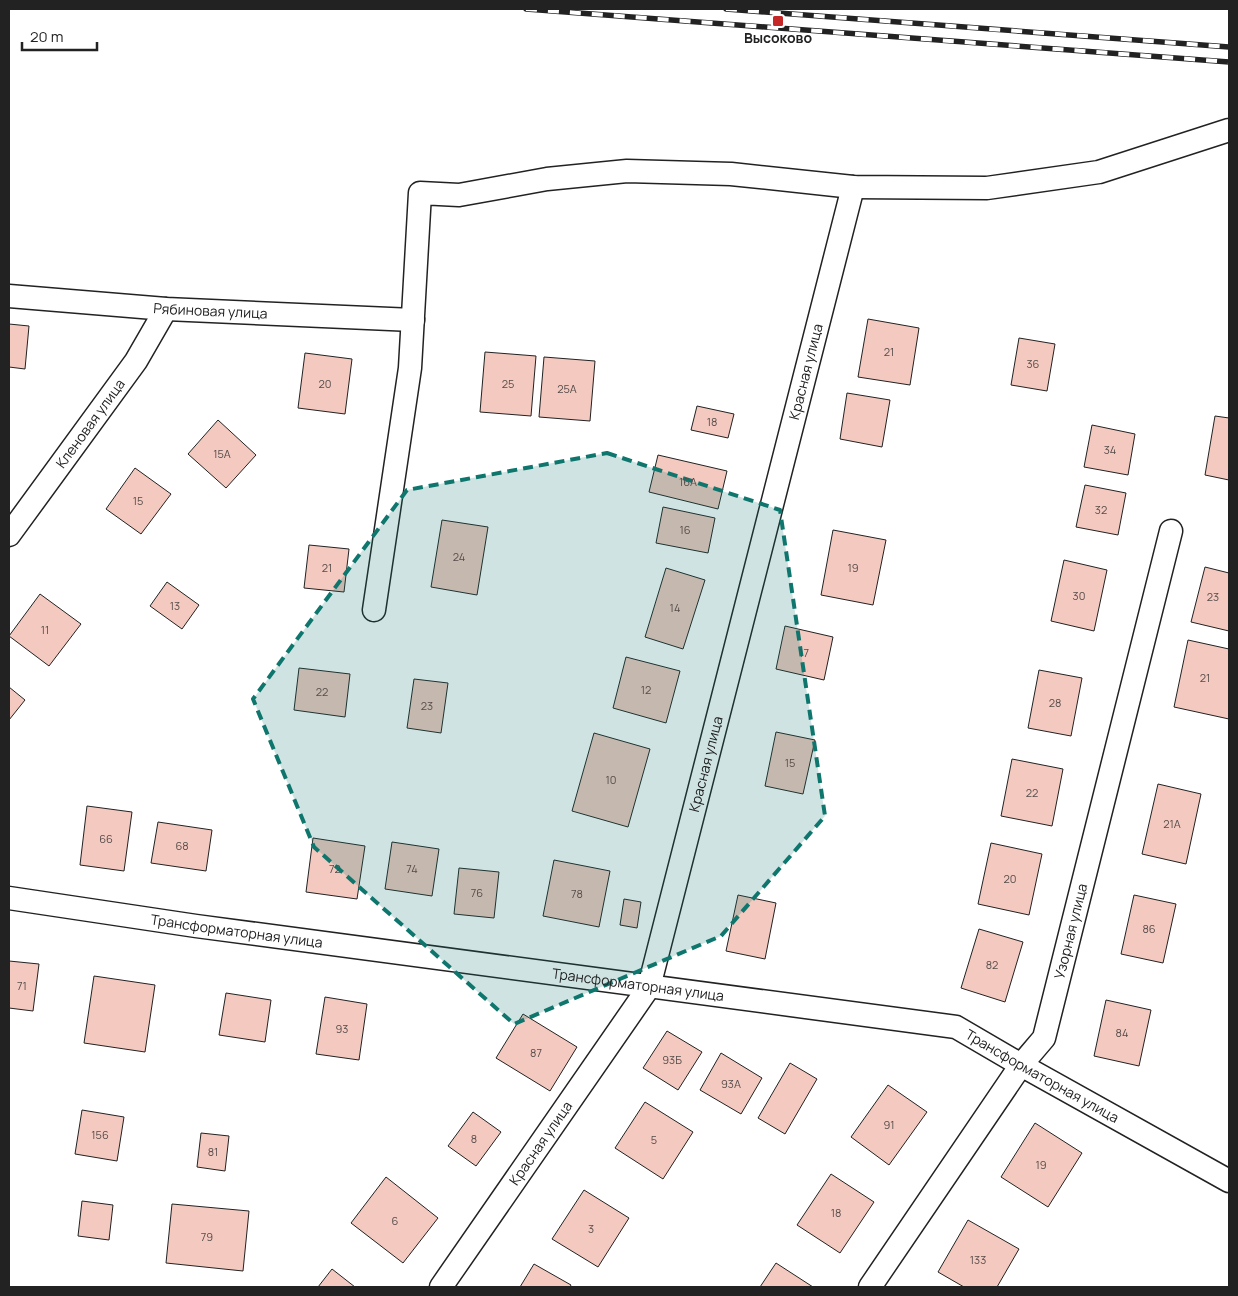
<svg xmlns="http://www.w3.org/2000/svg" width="1238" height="1296" font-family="Manrope,sans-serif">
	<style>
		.building { fill: #f3c9c0; stroke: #222 }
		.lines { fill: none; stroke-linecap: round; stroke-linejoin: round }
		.street-casing { stroke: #222; stroke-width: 25 }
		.street { stroke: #fff; stroke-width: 22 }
		.rail-casing { stroke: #222; stroke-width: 5.5 }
		.rail { stroke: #fff; stroke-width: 4; stroke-dasharray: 11; stroke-linecap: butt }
		.marked { fill: #0f766e; fill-opacity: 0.2; stroke: #0f766e; stroke-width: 4; stroke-dasharray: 10 6; stroke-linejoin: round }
		.poi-dot { fill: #c62828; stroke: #fff; stroke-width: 2 }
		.labels { text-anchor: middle; stroke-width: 4; stroke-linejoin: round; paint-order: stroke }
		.number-label { font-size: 11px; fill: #564c4a }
		.poi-label { font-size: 14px; font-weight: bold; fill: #222; stroke: #fff }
		.street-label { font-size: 14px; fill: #222; stroke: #fff }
	</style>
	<rect width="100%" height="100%" fill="#fff"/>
	<path class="building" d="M 868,319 L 919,328 L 910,385 L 858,377 Z
		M 9,324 L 29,326 L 25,369 L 9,367 Z
		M 1019,338 L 1055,344 L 1047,391 L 1011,385 Z
		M 485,352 L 536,356 L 531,416 L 480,412 Z
		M 305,353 L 352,359 L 345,414 L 298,408 Z
		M 544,357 L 595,361 L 590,421 L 539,417 Z
		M 847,393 L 890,400 L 882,447 L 840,439 Z
		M 697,406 L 734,414 L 728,438 L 691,430 Z
		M 1215,416 L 1229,418 L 1229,480 L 1205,475 Z
		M 218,420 L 256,455 L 226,488 L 188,454 Z
		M 1092,425 L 1135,434 L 1128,475 L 1084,467 Z
		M 658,455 L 727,471 L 718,509 L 649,492 Z
		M 135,468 L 171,494 L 141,534 L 106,509 Z
		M 1085,485 L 1126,493 L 1118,535 L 1076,527 Z
		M 663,507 L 715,518 L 708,553 L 656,543 Z
		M 442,520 L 488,527 L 477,595 L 431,587 Z
		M 833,530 L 886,540 L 873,605 L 821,595 Z
		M 309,545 L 349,549 L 344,592 L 304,588 Z
		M 1064,560 L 1107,570 L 1094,631 L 1051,621 Z
		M 1205,567 L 1229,573 L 1229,631 L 1191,622 Z
		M 666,568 L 705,580 L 683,649 L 645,637 Z
		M 167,582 L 199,605 L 182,629 L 150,606 Z
		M 40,594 L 81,624 L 49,666 L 9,636 Z
		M 785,626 L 833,637 L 824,680 L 776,669 Z
		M 1188,640 L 1229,649 L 1229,719 L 1174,707 Z
		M 626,657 L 680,671 L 666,723 L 613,708 Z
		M 299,668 L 350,674 L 345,717 L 294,710 Z
		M 1039,670 L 1082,678 L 1071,736 L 1028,728 Z
		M 414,679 L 448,683 L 441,733 L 407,728 Z
		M 9,687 L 25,700 L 9,720 Z
		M 776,732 L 815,740 L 803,794 L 765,786 Z
		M 594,733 L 650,749 L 628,827 L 572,811 Z
		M 1012,759 L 1063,769 L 1052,826 L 1001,816 Z
		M 1158,784 L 1201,794 L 1186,864 L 1142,854 Z
		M 87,806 L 132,812 L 124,871 L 80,865 Z
		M 158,822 L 212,830 L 206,871 L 151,863 Z
		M 313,838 L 365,846 L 357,899 L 306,892 Z
		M 392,842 L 439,849 L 432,896 L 385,889 Z
		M 991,843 L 1042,854 L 1029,915 L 978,904 Z
		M 554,860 L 610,871 L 599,927 L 543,916 Z
		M 459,868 L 499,872 L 494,918 L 454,914 Z
		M 738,895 L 776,903 L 765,959 L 726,951 Z
		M 1134,895 L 1176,904 L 1163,963 L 1121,954 Z
		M 624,899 L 641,902 L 637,928 L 620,925 Z
		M 979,929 L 1023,942 L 1005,1002 L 961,988 Z
		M 9,961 L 39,964 L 33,1011 L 9,1008 Z
		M 94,976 L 155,985 L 145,1052 L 84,1043 Z
		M 226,993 L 271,1000 L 265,1042 L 219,1035 Z
		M 325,997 L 367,1004 L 359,1060 L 316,1054 Z
		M 1106,1000 L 1151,1010 L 1139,1066 L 1094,1056 Z
		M 523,1014 L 577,1047 L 550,1091 L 496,1058 Z
		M 667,1031 L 702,1052 L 678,1090 L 643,1068 Z
		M 721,1053 L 762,1078 L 741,1114 L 700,1090 Z
		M 790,1063 L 817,1079 L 785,1134 L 758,1118 Z
		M 888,1085 L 927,1112 L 889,1165 L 851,1137 Z
		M 645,1102 L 693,1132 L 663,1179 L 615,1148 Z
		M 82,1110 L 124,1117 L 117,1161 L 75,1154 Z
		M 473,1112 L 501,1132 L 476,1166 L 448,1146 Z
		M 1035,1123 L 1082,1153 L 1048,1207 L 1001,1177 Z
		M 201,1133 L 229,1136 L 225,1171 L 197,1167 Z
		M 831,1174 L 874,1202 L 840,1253 L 797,1225 Z
		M 386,1177 L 438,1218 L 403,1263 L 351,1223 Z
		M 584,1190 L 629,1218 L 598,1267 L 552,1239 Z
		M 82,1201 L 113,1205 L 109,1240 L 78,1236 Z
		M 172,1204 L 249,1211 L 243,1271 L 166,1263 Z
		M 968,1220 L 1019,1249 L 997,1287 L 964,1287 L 938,1272 Z
		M 776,1263 L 813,1287 L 760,1287 Z
		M 534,1264 L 571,1285 L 570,1287 L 520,1287 Z
		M 332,1269 L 355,1287 L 318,1287 Z"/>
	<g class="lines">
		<defs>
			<g id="street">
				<path id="s1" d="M 9,296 L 166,309 L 413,320"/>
				<path id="s2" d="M 9,535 L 136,361 L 166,309"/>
				<path d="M 374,610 L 410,368 L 420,193 L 459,195 L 547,179 L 627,171 L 731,174 L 853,187 L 987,188 L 1099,172 L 1229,130"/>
				<path id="s3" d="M 9,898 L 196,926 L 956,1027 L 1021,1065 L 1229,1181"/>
				<path id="s4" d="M 441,1287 L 649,987 L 853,187"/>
				<path id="s5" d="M 870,1287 L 1021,1065 L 1044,1038 L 1171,531"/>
			</g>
		</defs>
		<use href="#street" class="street-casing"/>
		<use href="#street" class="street"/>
		<defs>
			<path id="rail" d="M 526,9 L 1229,62
				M 726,9 L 1229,47"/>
		</defs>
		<use href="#rail" class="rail-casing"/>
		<use href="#rail" class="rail"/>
	</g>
	<path class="marked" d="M 607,453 L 780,510 L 825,816 L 721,936 L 514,1024 L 314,847 L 253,699 L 407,490 Z"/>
	<rect class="poi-dot" x="772" y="15" width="12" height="12" rx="2.5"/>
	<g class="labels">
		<g class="number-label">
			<text x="889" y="356">21</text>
			<text x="1033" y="368">36</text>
			<text x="325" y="388">20</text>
			<text x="508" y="388">25</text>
			<text x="567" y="393">25А</text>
			<text x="712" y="426">18</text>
			<text x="1110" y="454">34</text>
			<text x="222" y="458">15А</text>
			<text x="688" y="486">16А</text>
			<text x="138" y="505">15</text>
			<text x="1101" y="514">32</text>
			<text x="685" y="534">16</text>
			<text x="459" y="561">24</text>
			<text x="327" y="572">21</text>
			<text x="853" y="572">19</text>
			<text x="1079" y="600">30</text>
			<text x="1213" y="601">23</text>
			<text x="175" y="610">13</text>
			<text x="675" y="612">14</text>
			<text x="45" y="634">11</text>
			<text x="804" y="657">17</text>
			<text x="1205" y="682">21</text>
			<text x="646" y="694">12</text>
			<text x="322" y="696">22</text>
			<text x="1055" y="707">28</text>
			<text x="427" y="710">23</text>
			<text x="790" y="767">15</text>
			<text x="611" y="784">10</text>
			<text x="1032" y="797">22</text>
			<text x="1172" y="828">21А</text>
			<text x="106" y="843">66</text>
			<text x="182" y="850">68</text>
			<text x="335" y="873">72</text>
			<text x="412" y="873">74</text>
			<text x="1010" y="883">20</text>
			<text x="477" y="897">76</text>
			<text x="577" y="898">78</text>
			<text x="1149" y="933">86</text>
			<text x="992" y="969">82</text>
			<text x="22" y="990">71</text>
			<text x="342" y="1033">93</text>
			<text x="1122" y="1037">84</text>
			<text x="536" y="1057">87</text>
			<text x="672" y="1064">93Б</text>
			<text x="731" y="1088">93А</text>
			<text x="889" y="1129">91</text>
			<text x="100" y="1139">156</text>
			<text x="474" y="1143">8</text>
			<text x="654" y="1144">5</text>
			<text x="213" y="1156">81</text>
			<text x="1041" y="1169">19</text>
			<text x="836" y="1217">18</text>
			<text x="395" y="1225">6</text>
			<text x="591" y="1233">3</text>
			<text x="207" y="1241">79</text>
			<text x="978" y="1264">133</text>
		</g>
		<g class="poi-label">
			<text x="778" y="43">Высоково</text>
		</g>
		<g class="street-label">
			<text dy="5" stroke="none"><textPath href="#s1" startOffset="202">Рябиновая улица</textPath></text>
			<text dy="5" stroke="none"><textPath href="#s4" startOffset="1000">Красная улица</textPath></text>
			<text dy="5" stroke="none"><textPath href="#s2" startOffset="138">Кленовая улица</textPath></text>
			<text dy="5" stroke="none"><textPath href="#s4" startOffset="595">Красная улица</textPath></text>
			<text dy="5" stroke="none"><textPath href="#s3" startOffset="230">Трансформаторная улица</textPath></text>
			<text dy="5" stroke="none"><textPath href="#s5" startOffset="414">Узорная улица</textPath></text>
			<text dy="5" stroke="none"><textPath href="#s3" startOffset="635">Трансформаторная улица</textPath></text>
			<text dy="5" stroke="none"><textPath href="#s3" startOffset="1055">Трансформаторная улица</textPath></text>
			<text dy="5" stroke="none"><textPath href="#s4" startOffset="175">Красная улица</textPath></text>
		</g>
	</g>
	<rect width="1238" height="1296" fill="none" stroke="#222222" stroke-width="20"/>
	<path d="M22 42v8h75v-8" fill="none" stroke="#222222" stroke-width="2.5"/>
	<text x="30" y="42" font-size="15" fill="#222222" stroke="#ffffff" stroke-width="4" paint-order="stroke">20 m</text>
</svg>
